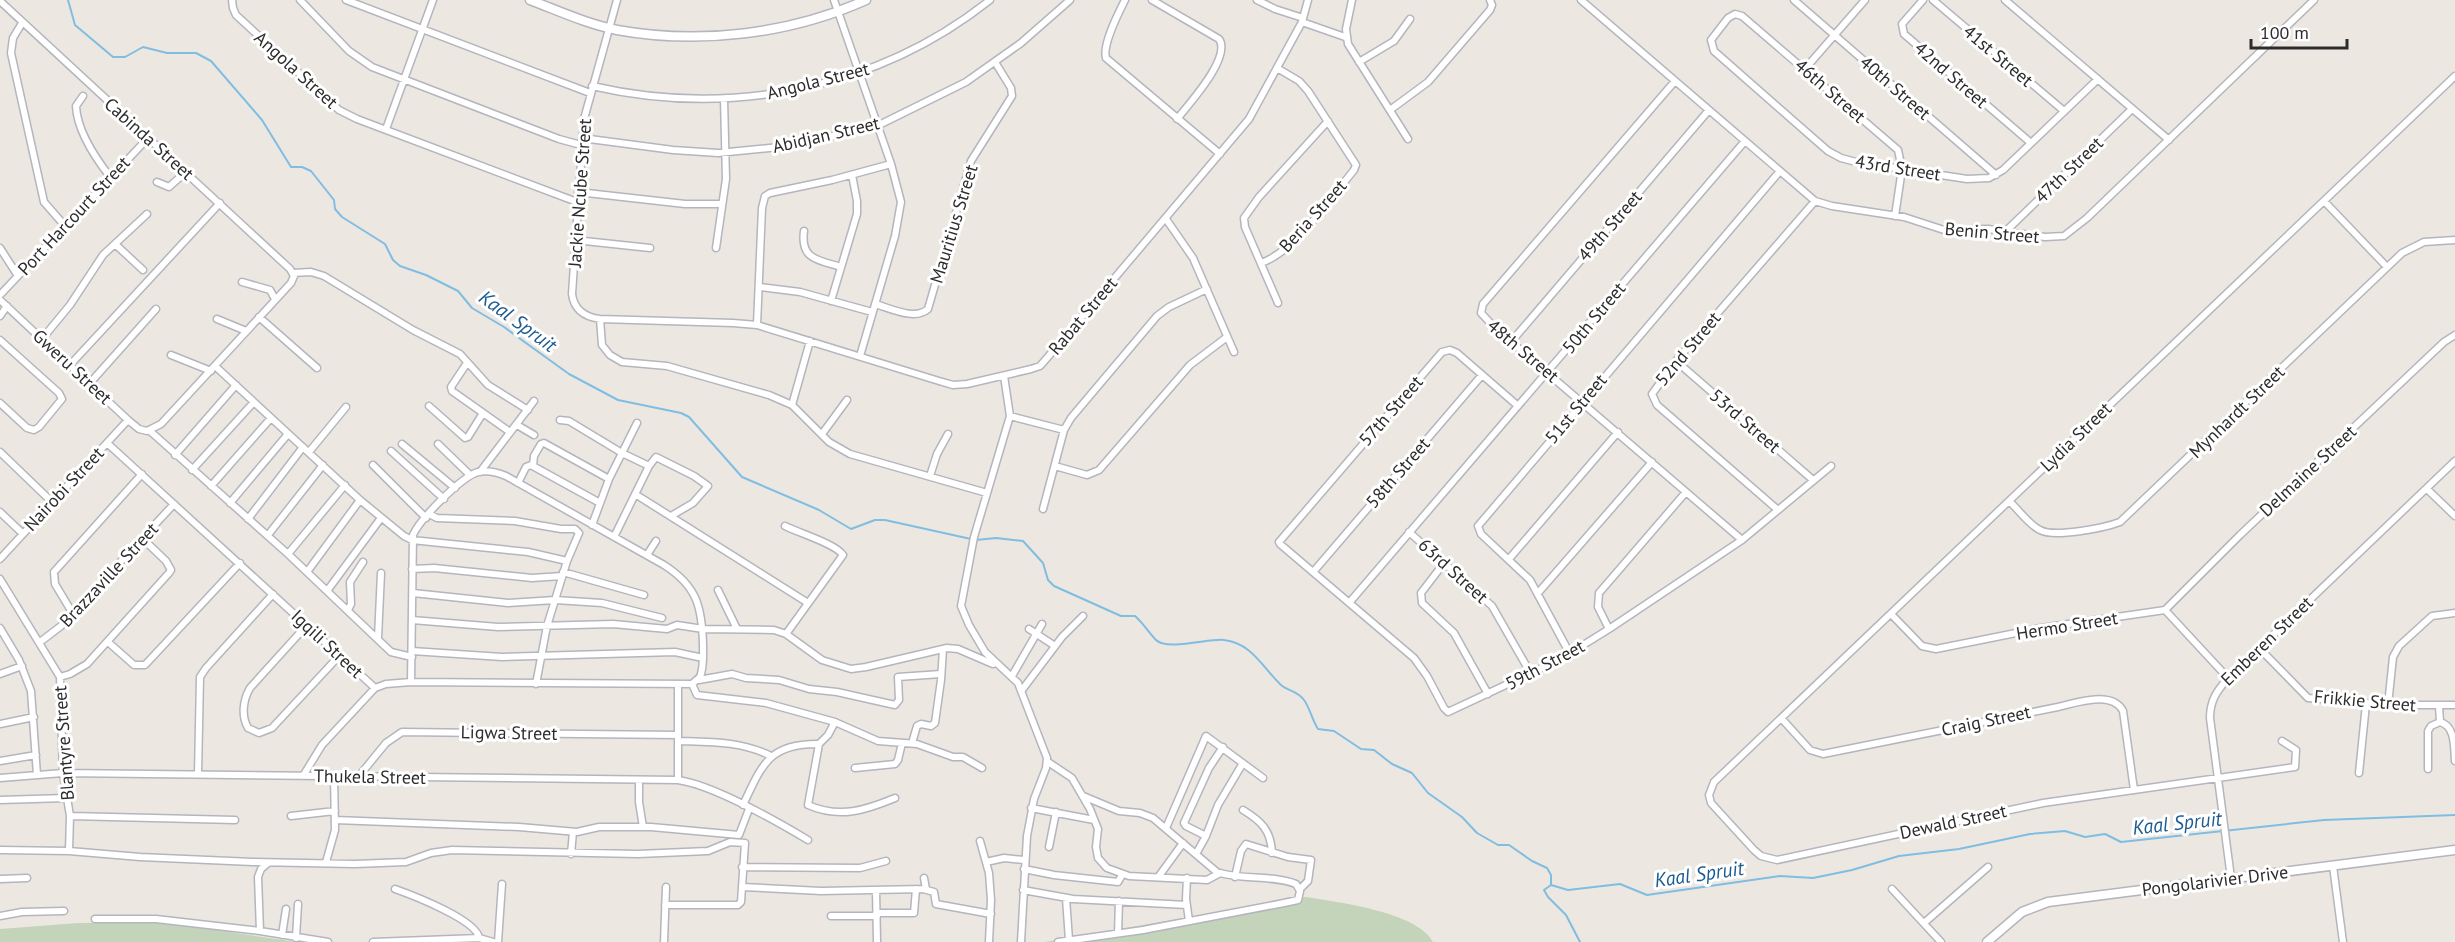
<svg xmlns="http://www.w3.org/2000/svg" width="2455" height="942" font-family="'PT Sans',sans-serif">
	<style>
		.cemetery { fill: #c4d4ba }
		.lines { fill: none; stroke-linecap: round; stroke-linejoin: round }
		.stream { stroke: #80bde2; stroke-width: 2 }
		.street-casing { stroke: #b4b5be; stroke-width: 9 }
		.secondary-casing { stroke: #b4b5be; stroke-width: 11 }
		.street { stroke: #fff; stroke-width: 6 }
		.secondary { stroke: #fff; stroke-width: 8 }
		.labels { text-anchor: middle; stroke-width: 6; stroke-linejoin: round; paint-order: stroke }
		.street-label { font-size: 18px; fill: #2c2c2c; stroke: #fff }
		.water-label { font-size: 20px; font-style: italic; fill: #1d5c90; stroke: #fff }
	</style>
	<rect width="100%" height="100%" fill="#ece8e1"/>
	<path class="cemetery" d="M 1306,897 C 1337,902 1418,912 1433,942 L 1045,942 Z
		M 163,922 L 296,942 L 0,942 L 0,929 L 78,923 Z"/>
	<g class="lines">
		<path class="stream" d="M 68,0 L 75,25 L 113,57 L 125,57 L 143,47 L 167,53 L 196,53 L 211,61 L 262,120 L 291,167 L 302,167 L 311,171 L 334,200 L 335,209 L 342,217 L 385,244 L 393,260 L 400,266 L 426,275 L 458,291 L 472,308 L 504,327 L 569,374 L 618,400 L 681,413 L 689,417 L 742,477 L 819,510 L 851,529 L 875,520 L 885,520 L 971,539
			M 976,540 L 996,538 L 1023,541 L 1043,563 L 1048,580 L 1054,586 L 1121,616 L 1135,616 C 1144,624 1149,633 1156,640 C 1167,651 1211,638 1224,640 C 1252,643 1263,668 1281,685 C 1288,691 1298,691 1304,700 C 1310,708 1312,720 1318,729 L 1334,731 L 1361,749 L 1374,750 L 1392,764 L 1412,773 L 1428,793 L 1462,817 L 1477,833 L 1498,845 L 1509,845 L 1532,861 L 1547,868 L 1551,875 L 1551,885
			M 1551,885 L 1568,890 L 1620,884 L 1647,895 L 1780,876 L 1813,878 L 1852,870 L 1899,856 L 1959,849 L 2030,834 L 2065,831 L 2085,837 L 2105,834 L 2121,842 L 2324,820 L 2455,815
			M 1551,885 L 1544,890 L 1548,897 L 1566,915 L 1580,942"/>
		<defs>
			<path id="street" d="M 232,0 L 233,8 L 236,15 L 339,110 L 357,119 L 577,202
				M 300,0 L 349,51 L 372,67 L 559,139 L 581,145
				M 346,0 L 590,93
				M 617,0 L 584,119 L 572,294 C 574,310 585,317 600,319 L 733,323 L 757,325 L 939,381 L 953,385 L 967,384 L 1031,369 L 1040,366 L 1047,358 L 1249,119 L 1302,22 L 1308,0
				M 834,0 L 891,164 L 901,202 L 895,236 L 860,356
				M 1125,0 C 1118,14 1102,45 1106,58 L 1220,154
				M 1152,0 L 1219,39 C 1232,57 1189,104 1177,119
				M 1257,0 L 1275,9 L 1303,18
				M 1352,0 L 1346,29 L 1348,44 L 1408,139
				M 1581,0 L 1815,201 L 1832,206 L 1904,217 L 1944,230 L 1988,229 L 2045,237 L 2064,236 L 2087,218 L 2314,0
				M 1794,0 L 1996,175
				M 1923,0 L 1902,24 L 1904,34 L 2031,143
				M 1933,0 L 2064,111
				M 2005,0 L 2169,140
				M 0,1 L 290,269 L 294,276 L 291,283 L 161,424 L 147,431 L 139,429 L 128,420 L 0,300
				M 1302,22 L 1345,37
				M 22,23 L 13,38 L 11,53 L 44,202 L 65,226
				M 1359,62 L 1394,41 L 1410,19
				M 1804,70 L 1865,0
				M 1675,81 L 1483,304 L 1481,313 L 1496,329 L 1742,540
				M 592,86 C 731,118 878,89 990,0
				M 83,96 L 76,106 C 77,131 96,159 111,178
				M 1390,110 L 1428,82 L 1490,10 L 1492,5 L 1490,0
				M 386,129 L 433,0
				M 582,138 L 673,150 L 718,153 L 789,146 L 877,126 L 966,82 L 1021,43 L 1070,0
				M 157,182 L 169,187 L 179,178 L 189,175
				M 578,192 L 685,204 L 722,204
				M 2324,201 L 2387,267
				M 1895,216 L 1902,169 L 1898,150 L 1742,16 L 1735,14 L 1728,18 L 1711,40 L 1714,51 L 1828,151 L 1841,158 L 1856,162 L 1967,179 L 1989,178 L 2003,170 L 2098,79
				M 1166,219 L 1193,258 L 1234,352
				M 804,231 C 800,260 819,260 841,267
				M 2006,231 L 2132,109
				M 575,240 L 650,248
				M 115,244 L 143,270
				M 0,248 L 18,276
				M 716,248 L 726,179 L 724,99
				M 1261,263 C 1294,252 1331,198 1354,170 L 1356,165 L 1308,91 L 1299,81 L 1277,68
				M 293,273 L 311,272 L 324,276 L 413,330 L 460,354 L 488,385 L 528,410
				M 242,282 L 270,290 L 275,299
				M 760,287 L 800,292 L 872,312
				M 0,295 L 148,138
				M 831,301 L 857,214 L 857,201 L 852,175
				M 1278,303 L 1245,227 L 1244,218 L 1259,197 L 1328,121
				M 875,304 C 890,308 915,321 928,309 L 971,161 L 1012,96 L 1011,88 L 995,62
				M 0,316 L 7,306
				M 259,317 L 317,368
				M 217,319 L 246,331
				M 600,319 L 602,345 L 610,355 L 622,362 L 667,366 L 769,395 L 792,405 L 829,442 L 850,454 L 987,493
				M 757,325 L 762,208 L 765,196 L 770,193 L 832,180 L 891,164
				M 42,339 L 70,305 L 103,255 L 147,214
				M 0,340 L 59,393 L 62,399 L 39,427 L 34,430 L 27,428 L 0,403
				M 1511,342 L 1709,110
				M 171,355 L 211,371
				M 1676,361 L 1813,480
				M 467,363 L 451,387 L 452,391 L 510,432
				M 70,365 L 220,203
				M 215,366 L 360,500 L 404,536 L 412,540 L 528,552 L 567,561
				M 1004,376 L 1010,416 L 974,537 L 961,606 L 969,625 L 985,652 L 1018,683 L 1047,758 L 1046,768 L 1034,799 L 1027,836 L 1021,942
				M 90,383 L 156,309
				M 792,405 L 810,341
				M 429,406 L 465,438 L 468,437 L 483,413
				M 1518,406 L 1457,353 L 1450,350 L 1442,352 L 1279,542 L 1280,544 L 1414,658 L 1427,676 L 1444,708 L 1448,712 L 1559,660 L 1609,629 L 1742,540 L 1831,466
				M 1010,416 L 1064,430
				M 560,420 L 569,421 L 622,453 L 649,466
				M 517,425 L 534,435
				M 150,431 L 288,554 L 391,652 L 412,657
				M 822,434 L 847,400
				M 107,443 L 375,688 L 386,684 L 411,682 L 692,684 L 700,677 C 704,667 703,656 703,644 C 702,607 697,586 664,565 L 506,476 C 496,472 488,470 478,472 C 461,477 420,519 413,535 L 411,682
				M 402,444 L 455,488
				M 438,444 L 470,475
				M 391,451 L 444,499
				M 0,452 L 52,502
				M 309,452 L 346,407
				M 175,455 L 236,385
				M 373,465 L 426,518
				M 533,466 L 534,456 L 541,444 L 544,443 L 609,479
				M 1055,466 L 1087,475 L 1099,470 L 1190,365 L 1227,337
				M 192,470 L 254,402
				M 480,472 L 534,401
				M 930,476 L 937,454 L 948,434
				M 518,483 L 526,467 L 531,465 L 600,503
				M 211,486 L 271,418
				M 2427,489 L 2455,516
				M 635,494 L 808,603
				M 2009,501 C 2019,510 2029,525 2040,530 C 2054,538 2104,528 2120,522 L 2402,253 L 2424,242 L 2455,240
				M 230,503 L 288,434
				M 1043,509 L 1064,430 L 1071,418 L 1157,316 L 1169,307 L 1207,289
				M 1778,510 L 1657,405 L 1652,394 L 1676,361 L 1815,201
				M 0,512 L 22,533
				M 429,514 L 437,518 L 515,521 L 561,529 L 575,529 L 579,533 L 567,561 L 547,626 L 536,684
				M 248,519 L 303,447
				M 592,525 L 609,479 L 637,423
				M 785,526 C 799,533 836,544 843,555 L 786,634
				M 1409,532 L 1492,606 L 1531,674
				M 268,535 L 323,465
				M 614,537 L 649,466 L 656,457 L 694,476 L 708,486 L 693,503 L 671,516
				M 288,554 L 345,485
				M 647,555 L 656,541
				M 0,559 L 128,420
				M 1509,559 L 1618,432
				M 1444,563 L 1421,593 L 1422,603 L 1454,633 L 1488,694
				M 412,569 L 434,568 L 532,578 L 562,576
				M 1314,571 L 1482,375
				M 307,572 L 360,500
				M 563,572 L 644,595
				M 0,579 L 60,677 L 63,773 L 70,816 L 69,851
				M 718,590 L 737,629
				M 327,591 L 381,518
				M 413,593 L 508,603 L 555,600 L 602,603 L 662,618
				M 1538,593 L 1652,462
				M 1349,603 L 1745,141
				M 348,610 L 351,604 L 350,582 L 363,562
				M 2165,610 L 2240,535 L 2444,342 L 2455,335
				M 2165,610 L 2228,678
				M 73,614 L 55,584 L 54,572 L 142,474
				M 1891,614 L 1922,646 L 1936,649 L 2041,628 L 2165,610
				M 412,620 L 498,627 L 613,624 L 667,629 L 677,625 L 703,629 L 774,630 L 786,634 L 822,660 L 851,669 L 866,667 L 947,648 L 958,649 L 993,664
				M 307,625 L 250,688 C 243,700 241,716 248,728 L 259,733 L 272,728 L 340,655
				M 0,628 L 19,660 L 31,691 L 37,775
				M 1029,629 L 1055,646
				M 1609,629 L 1598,607 L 1599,593 L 1686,492
				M 378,638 L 381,573
				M 40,642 L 61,626 L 174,504
				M 108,642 L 134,665 L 145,665 L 240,563
				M 2260,649 L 2308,698 L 2388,705 L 2455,705
				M 412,651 L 502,657 L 675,652 L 703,658
				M 1570,654 L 1530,580 L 1481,534 L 1478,526 L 1780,171
				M 0,674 L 22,666
				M 1012,676 L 1042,624
				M 60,677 L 70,674 L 87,664 L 169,573 L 171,570 L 166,561 L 143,539
				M 699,680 L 732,674 L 746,678 L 779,680 L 809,689 L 837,692 L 895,705 L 899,700 L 898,677 L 941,674
				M 678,684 L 678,780
				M 692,684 L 697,695 L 766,703 L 835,722 L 878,741 L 917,744 L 953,757 L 963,757 L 982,768
				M 1022,690 L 1062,637 L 1083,616
				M 2388,705 L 2393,657 L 2399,646 L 2432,616 L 2455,613
				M 2439,706 L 2440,722 C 2455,726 2454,745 2455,761
				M 1782,719 L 1810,750 L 1823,754 L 2058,707 C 2076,703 2112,690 2123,711 L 2134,790
				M 835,722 L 828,735 L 819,744 L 808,805 C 840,819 866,810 895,798
				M 0,724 L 34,717
				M 678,741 C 710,742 741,741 771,756
				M 2282,741 L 2296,750 L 2295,767 L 2043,803 L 1777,860 L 1761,856 L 1754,850 L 1711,803 L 1709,795 L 1714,782 L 2455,76
				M 912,743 L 917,726 L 921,724 L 931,726 L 935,723 L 941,680 L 943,649
				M 0,761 L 36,755
				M 1048,762 L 1072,778 L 1090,809 L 1098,829 L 1096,847 L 1098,858 L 1107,868 L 1129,876 L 1207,880 L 1220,873 C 1245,880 1273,875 1296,884 L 1300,891 L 1298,900 L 1284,903 L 1143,930 L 1058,942
				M 855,768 L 895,764 L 898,760 L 902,743
				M 2428,769 L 2428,731 L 2431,726 L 2440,722
				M 2359,773 L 2366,704
				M 198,774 L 200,677 L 206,668 L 273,594
				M 303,776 L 322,745 L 375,688
				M 359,776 L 386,743 L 402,732 L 678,735
				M 0,778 L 63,773 L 678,780 C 714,785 776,821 808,840
				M 639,780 L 639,802 L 643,827
				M 1083,796 L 1119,811 L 1140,813 L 1153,818 L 1218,873
				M 0,800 L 66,798
				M 743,805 C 762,765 769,743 819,744
				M 1031,808 L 1094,820
				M 1243,810 C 1261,821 1271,830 1272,853
				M 70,816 L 235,820
				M 291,816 L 335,811
				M 335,820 L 519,827 L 577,832 L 599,827 L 651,827 L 739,835 L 749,809
				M 1166,828 L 1206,736 L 1263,778
				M 1206,836 L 1186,826 L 1184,823 L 1209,768 L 1223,747
				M 980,841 L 989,873 L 991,900 L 989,942
				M 1049,847 L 1056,812
				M 0,850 L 69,851 L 140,857 L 253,862 L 355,864 L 406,862 L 431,853 L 452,850 L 638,854 L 708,851 L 730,842 L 745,843 L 742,887
				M 571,854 L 573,832
				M 1196,854 L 1206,836 L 1218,805 L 1243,763
				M 326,862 L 335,830 L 334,776
				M 986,862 L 1004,858 L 1024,860
				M 2333,866 L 2343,942
				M 742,867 L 860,868 L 886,861
				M 1024,869 L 1054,875 L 1118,882 L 1122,875
				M 1159,876 L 1183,843
				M 1235,877 L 1241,851 L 1246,844 L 1288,857 L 1311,860 L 1308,881 L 1300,889
				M 924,878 L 926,889
				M 1187,878 L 1186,899 L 1189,921
				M 2231,878 L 2210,718 C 2210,700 2217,691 2228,678 L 2455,461
				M 0,879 L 27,878
				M 1892,889 L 1941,942
				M 876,890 L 877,942
				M 1023,890 L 1073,899 L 1187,905
				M 1066,898 L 1069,940
				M 665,905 L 738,905 L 741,902 L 742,887 L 821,891 L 923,889 L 934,892 L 936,904 L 991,914
				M 876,913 L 914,913 L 916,889
				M 0,916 L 22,912 L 64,911
				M 831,916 L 877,916
				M 95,919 L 156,919 L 260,931 L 258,877 L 261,869 L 268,863
				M 1924,923 L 1988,867
				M 260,931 L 328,942
				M 1118,933 L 1119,901
				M 282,935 L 286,909
				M 296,938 L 298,904
				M 479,938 L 493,942
				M 373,942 L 479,938 C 477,920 412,895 395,889
				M 498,942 L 502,884
				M 664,942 L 666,887"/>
			<path id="secondary" d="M 530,0 C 559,11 587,24 617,30 C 700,45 790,34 866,0
				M 1987,942 L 2022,912 L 2048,902 L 2455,850"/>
		</defs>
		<use href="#street" class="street-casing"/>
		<use href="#secondary" class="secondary-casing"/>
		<use href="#street" class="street"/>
		<use href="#secondary" class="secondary"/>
	</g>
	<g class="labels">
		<g class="street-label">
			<text transform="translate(1998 56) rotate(40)" y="6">41st Street</text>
			<text transform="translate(296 70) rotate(42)" y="6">Angola Street</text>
			<text transform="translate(1951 75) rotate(41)" y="6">42nd Street</text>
			<text transform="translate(818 81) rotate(-14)" y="6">Angola Street</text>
			<text transform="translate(1895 88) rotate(41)" y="6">40th Street</text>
			<text transform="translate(1830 91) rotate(41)" y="6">46th Street</text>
			<text transform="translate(826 135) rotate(-13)" y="6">Abidjan Street</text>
			<text transform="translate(149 139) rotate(42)" y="6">Cabinda Street</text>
			<text transform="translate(1898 168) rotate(9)" y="6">43rd Street</text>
			<text transform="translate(2069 170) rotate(-44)" y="6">47th Street</text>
			<text transform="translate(580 193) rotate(-86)" y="6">Jackie Ncube Street</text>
			<text transform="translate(74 216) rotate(-47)" y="6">Port Harcourt Street</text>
			<text transform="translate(1313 216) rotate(-48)" y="6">Beria Street</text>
			<text transform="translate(954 224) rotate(-73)" y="6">Mauritius Street</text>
			<text transform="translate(1610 226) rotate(-49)" y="6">49th Street</text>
			<text transform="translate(1992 233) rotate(5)" y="6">Benin Street</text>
			<text transform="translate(1083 316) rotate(-50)" y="6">Rabat Street</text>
			<text transform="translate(1594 318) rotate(-50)" y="6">50th Street</text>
			<text transform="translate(1688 349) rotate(-50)" y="6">52nd Street</text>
			<text transform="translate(1523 351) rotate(40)" y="6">48th Street</text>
			<text transform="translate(72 367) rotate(43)" y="6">Gweru Street</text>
			<text transform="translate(1576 409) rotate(-50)" y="6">51st Street</text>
			<text transform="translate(1391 411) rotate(-49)" y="6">57th Street</text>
			<text transform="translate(2237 412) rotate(-44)" y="6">Mynhardt Street</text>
			<text transform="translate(1745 421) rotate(41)" y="6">53rd Street</text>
			<text transform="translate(2076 437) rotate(-44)" y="6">Lydia Street</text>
			<text transform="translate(2308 471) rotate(-43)" y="6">Delmaine Street</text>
			<text transform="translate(1398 473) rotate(-49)" y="6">58th Street</text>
			<text transform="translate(64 489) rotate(-47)" y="6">Nairobi Street</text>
			<text transform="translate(1453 571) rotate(42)" y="6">63rd Street</text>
			<text transform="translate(109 575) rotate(-47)" y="6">Brazzaville Street</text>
			<text transform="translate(2067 626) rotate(-9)" y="6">Hermo Street</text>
			<text transform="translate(2267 641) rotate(-44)" y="6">Emberen Street</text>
			<text transform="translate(327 644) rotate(43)" y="6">Igqili Street</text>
			<text transform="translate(1545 665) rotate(-28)" y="6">59th Street</text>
			<text transform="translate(2365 701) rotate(5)" y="6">Frikkie Street</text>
			<text transform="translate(1986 721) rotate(-12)" y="6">Craig Street</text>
			<text transform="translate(509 733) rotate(1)" y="6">Ligwa Street</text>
			<text transform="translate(64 743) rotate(-94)" y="6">Blantyre Street</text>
			<text transform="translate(370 777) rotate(1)" y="6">Thukela Street</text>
			<text transform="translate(1953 822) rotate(-12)" y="6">Dewald Street</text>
			<text transform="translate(2215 881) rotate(-7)" y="6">Pongolarivier Drive</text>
		</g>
		<g class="water-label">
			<text transform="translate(518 321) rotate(36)" y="7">Kaal Spruit</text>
			<text transform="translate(2177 823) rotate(-6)" y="7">Kaal Spruit</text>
			<text transform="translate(1699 874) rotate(-8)" y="7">Kaal Spruit</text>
		</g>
	</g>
	<path d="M2251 39v9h96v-9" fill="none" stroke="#2c2c2c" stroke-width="3"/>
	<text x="2260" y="39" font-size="18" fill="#2c2c2c" stroke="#ffffff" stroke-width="4.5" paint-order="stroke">100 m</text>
</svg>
